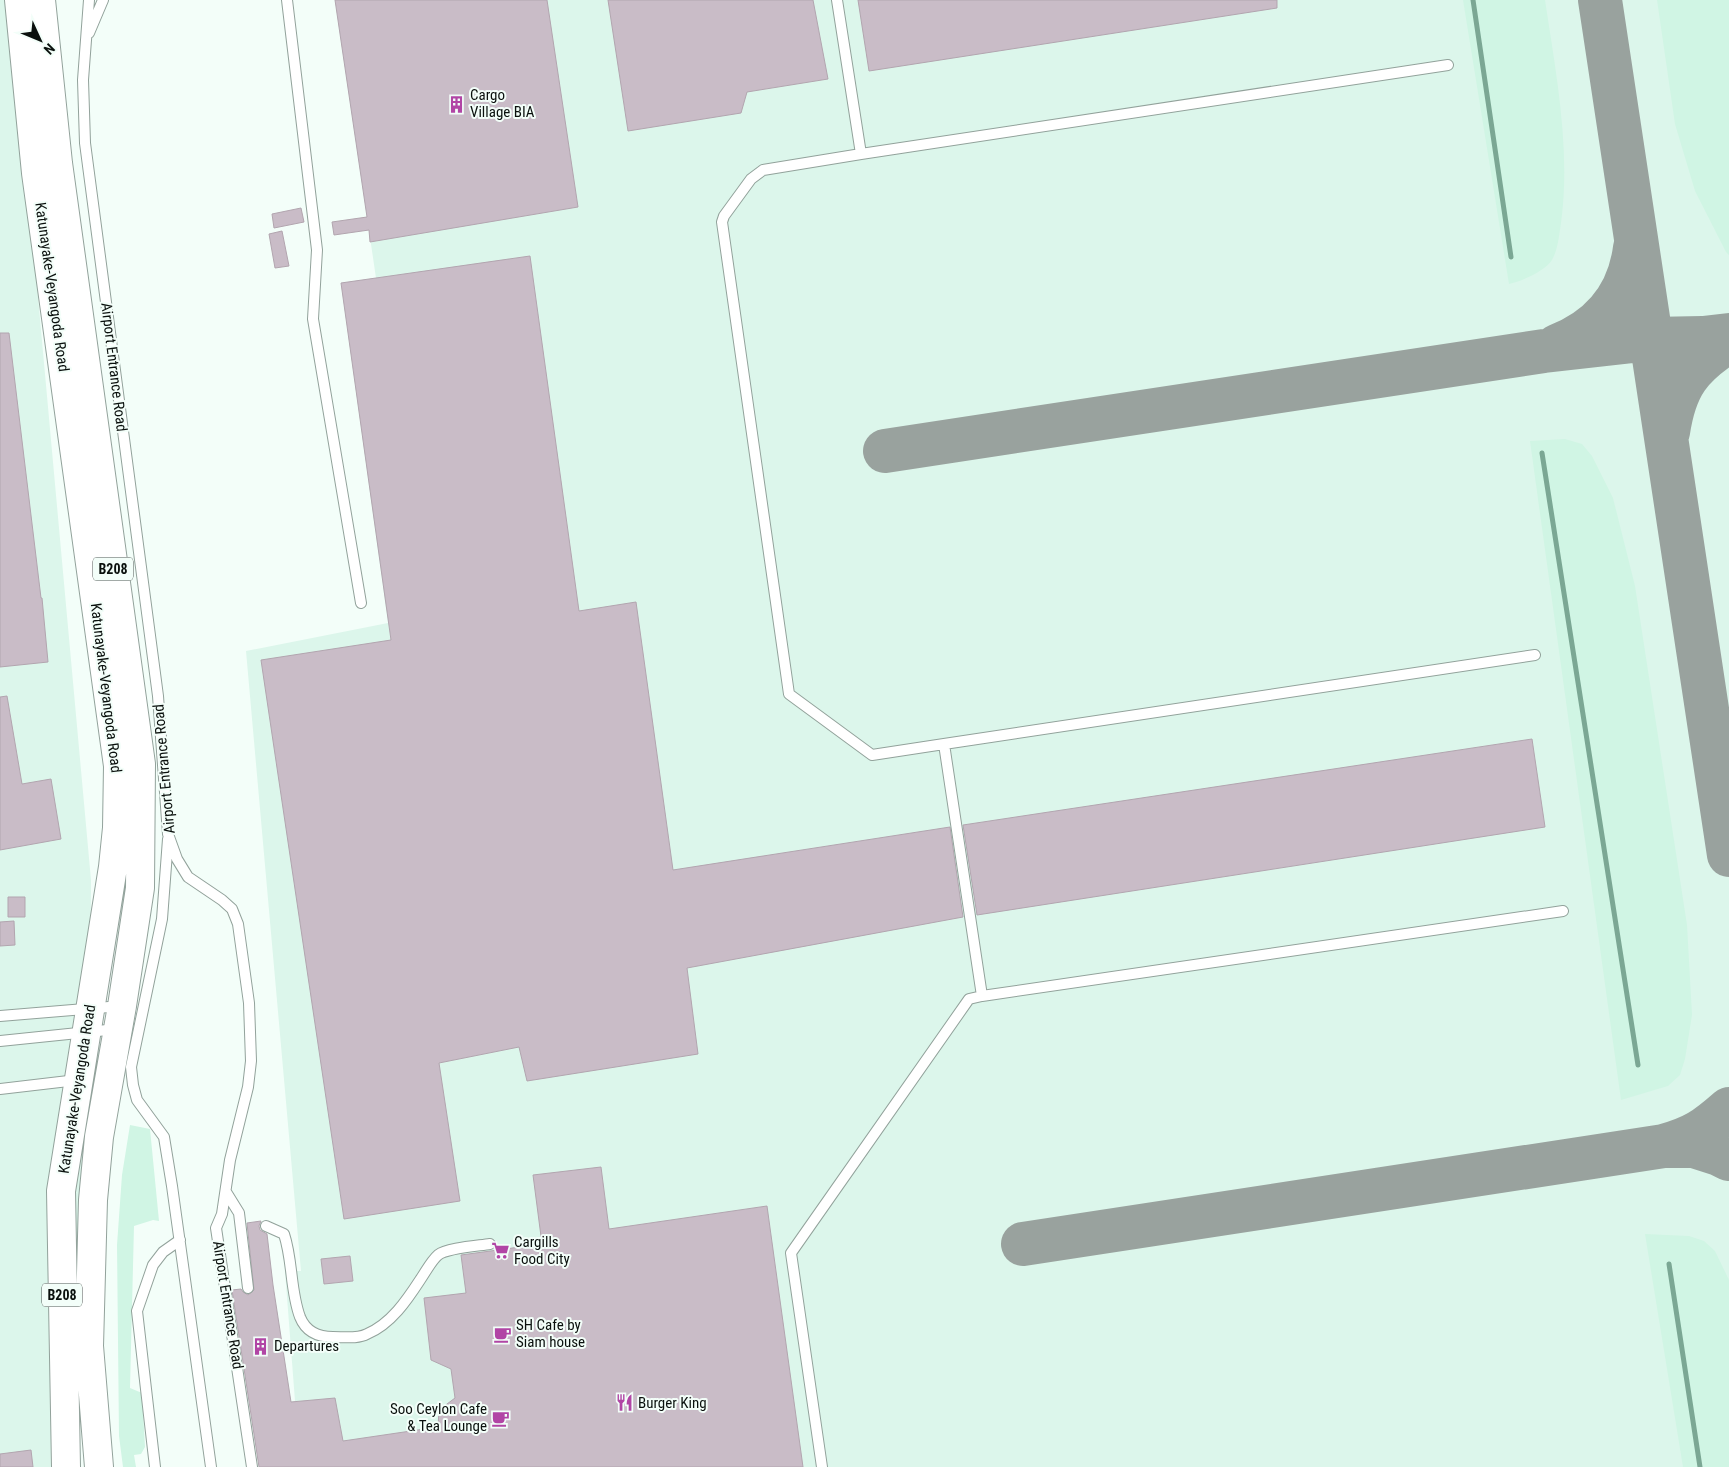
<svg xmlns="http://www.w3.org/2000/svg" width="1729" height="1467" font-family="'Roboto Condensed',sans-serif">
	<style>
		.built { fill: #dcf6eb }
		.green { fill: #d0f5e4 }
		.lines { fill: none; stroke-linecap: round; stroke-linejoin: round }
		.stream { stroke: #7ba794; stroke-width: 5 }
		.taxiway { stroke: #99a29e; stroke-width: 44 }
		.building { fill: #c9bcc7; stroke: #b2a5af }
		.service-casing { stroke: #92a29b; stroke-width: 12 }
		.primary-casing { stroke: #92a29b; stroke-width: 30 }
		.service { stroke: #fff; stroke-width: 10 }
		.primary { stroke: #fff; stroke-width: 28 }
		.labels { text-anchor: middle; stroke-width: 4; stroke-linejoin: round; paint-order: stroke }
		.shield { fill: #f3fef9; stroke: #505754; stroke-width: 1 }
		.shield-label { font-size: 14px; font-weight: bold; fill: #0a100d }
		.poi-label { font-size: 15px; fill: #0a100d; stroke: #f3fef9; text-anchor: start }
		.street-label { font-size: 15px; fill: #0a100d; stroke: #f3fef9 }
	</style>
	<rect width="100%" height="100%" fill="#f3fef9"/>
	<path class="built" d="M 0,0 L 11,0 L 91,880 L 90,1029 L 86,1143 L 69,1467 L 0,1467 Z
		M 335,0 L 1729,0 L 1729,1467 L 300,1467 L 291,1402 L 295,1401 L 285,1271 L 301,1271 L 246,651 L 388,623 L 341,283 L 376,278 Z"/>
	<path class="green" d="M 1463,0 L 1545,0 C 1556,73 1571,150 1561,223 C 1559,236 1558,249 1552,260 C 1545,271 1522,281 1509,284 Z
		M 1657,0 L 1729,0 L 1729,255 L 1726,252 L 1695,191 L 1675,124 Z
		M 1565,439 L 1582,444 L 1592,456 L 1613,498 L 1635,586 L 1687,925 L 1692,1015 L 1685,1059 L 1680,1075 L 1668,1086 L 1621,1100 L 1530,441 Z
		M 130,1125 L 150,1129 L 159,1221 L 153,1220 L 134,1226 L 130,1388 L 142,1393 L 145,1447 L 141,1454 L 134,1455 L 136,1467 L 123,1467 L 119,1436 L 117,1245 L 122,1175 Z
		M 1645,1234 L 1689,1236 L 1704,1241 L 1715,1251 L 1729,1280 L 1729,1467 L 1683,1467 Z"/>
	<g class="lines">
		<path class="stream" d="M 1473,0 L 1511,257
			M 1542,453 L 1638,1065
			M 1669,1264 L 1700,1467"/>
		<path class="taxiway" d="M 1600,0 L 1729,855
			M 1557,346 C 1601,329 1629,296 1635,248
			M 1668,432 C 1675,385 1690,366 1729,341
			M 885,451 L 1544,351 L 1651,339 L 1703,338 L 1729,335
			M 1664,1146 L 1694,1146 L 1719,1154 L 1729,1159
			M 1023,1244 L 1664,1146 C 1695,1137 1705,1130 1729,1109"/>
	</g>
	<path class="building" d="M 335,0 L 547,0 L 578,207 L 370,242 L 369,230 L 334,235 L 332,222 L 367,217 Z
		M 608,0 L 813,0 L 828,79 L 747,92 L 741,113 L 628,131 Z
		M 858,0 L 1277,0 L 1277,8 L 869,71 Z
		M 301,208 L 304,222 L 274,228 L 272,214 Z
		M 282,231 L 289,266 L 275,268 L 269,234 Z
		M 530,256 L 579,611 L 636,602 L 673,870 L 950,827 L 963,917 L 687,968 L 698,1054 L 527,1081 L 519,1047 L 439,1063 L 460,1201 L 344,1219 L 261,660 L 391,640 L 341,283 Z
		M 0,333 L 9,333 L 41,598 L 42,598 L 48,662 L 0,667 Z
		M 7,696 L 22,784 L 51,779 L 61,839 L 0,850 L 0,697 Z
		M 1532,739 L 1545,827 L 977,915 L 963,825 Z
		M 8,897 L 25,897 L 25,917 L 8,917 Z
		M 14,921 L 15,945 L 0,946 L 0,922 Z
		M 601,1167 L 609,1229 L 767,1206 L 803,1467 L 259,1467 L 232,1290 L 241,1289 L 243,1292 L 248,1295 L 254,1290 L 247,1223 L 261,1221 L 259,1226 L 260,1230 L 267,1234 L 273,1285 L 291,1402 L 335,1398 L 343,1441 L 438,1427 L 439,1410 L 455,1398 L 451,1369 L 431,1360 L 424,1298 L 466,1293 L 461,1255 L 542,1244 L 533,1175 Z
		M 350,1256 L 353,1281 L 324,1284 L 321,1259 Z
		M 31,1450 L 33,1467 L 0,1467 L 0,1454 Z"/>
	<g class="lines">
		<defs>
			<path id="service" d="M 89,0 L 83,80 L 85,143 L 158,696 L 168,834 L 177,859 L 188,877 L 222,900 L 232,909 L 238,924 L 249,1003 L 251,1061 L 248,1087 L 230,1160 L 222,1214 L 216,1228 L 252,1467
				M 287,0 L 317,250 L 313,319 L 361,603
				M 89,33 L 103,0
				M 861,154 L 1448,65
				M 944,744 L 1535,655
				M 168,839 L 162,919 L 131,1067 L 133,1085 L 137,1100 L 164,1137 L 172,1186 L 211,1467
				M 982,996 L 1563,911
				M 0,1016 L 121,1006
				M 0,1041 L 117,1029
				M 0,1089 L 77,1080
				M 226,1192 L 239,1213 L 248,1288
				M 266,1226 L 284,1234 C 293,1261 290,1290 300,1317 C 306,1332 319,1337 333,1337 C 344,1337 358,1339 367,1334 C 391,1324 407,1300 420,1280 C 425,1273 431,1261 438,1255 C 447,1248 477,1246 490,1244
				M 155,1467 L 137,1311 L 153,1265 L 163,1252 L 180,1240
				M 822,1467 L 791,1253 L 969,999 L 982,996 L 944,744 L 872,755 L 789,694 L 722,222 L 724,216 L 751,179 L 763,170 L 861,154 L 837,0"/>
			<path id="primary" d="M 19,0 L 36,173 L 118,766 L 117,828 L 113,867 L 61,1191 L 66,1467
				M 41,0 L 58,163 L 141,764 L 140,888 L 122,1006 L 99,1137 L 93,1200 L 89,1346 L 99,1467"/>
		</defs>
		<use href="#service" class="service-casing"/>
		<use href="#primary" class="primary-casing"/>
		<use href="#service" class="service"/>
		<use href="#primary" class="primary"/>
	</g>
	<defs>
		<symbol id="building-bare" viewBox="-9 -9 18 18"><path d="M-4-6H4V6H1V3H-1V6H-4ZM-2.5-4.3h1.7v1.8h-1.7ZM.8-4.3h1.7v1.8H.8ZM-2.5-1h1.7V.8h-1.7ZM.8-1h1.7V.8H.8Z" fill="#b145a5" stroke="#f3fef9" stroke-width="2.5" paint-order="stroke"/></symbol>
		<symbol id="supermarket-bare" viewBox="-9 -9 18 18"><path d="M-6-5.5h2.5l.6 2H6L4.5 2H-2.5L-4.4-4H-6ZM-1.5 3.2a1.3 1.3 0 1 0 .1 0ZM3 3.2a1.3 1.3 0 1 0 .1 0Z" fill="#b145a5" stroke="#f3fef9" stroke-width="2.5" paint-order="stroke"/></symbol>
		<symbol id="cafe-bare" viewBox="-9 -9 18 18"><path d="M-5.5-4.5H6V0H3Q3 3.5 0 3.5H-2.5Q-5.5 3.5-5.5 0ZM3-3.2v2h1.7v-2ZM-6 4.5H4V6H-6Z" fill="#b145a5" stroke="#f3fef9" stroke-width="2.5" paint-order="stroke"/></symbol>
		<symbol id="restaurant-bare" viewBox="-9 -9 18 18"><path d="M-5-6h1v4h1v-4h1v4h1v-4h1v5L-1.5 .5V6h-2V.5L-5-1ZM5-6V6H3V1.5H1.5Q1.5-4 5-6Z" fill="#b145a5" stroke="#f3fef9" stroke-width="2.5" paint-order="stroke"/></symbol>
	</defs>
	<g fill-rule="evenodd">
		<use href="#building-bare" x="444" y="92" width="25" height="25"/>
		<use href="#supermarket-bare" x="488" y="1238" width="25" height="25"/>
		<use href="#cafe-bare" x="490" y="1322" width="25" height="25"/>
		<use href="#building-bare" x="248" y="1334" width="25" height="25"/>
		<use href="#restaurant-bare" x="612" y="1390" width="25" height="25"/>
		<use href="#cafe-bare" x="488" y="1406" width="25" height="25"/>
	</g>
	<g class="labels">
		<g class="shield">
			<rect x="93" y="557.5" width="40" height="23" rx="4"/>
			<rect x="42" y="1283.5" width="40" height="23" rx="4"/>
		</g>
		<g class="shield-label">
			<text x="113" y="574">B208</text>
			<text x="62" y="1300">B208</text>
		</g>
		<g class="poi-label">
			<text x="470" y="100">Cargo<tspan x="470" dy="17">Village BIA</tspan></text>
			<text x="514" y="1247">Cargills<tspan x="514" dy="17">Food City</tspan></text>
			<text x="516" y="1330">SH Cafe by<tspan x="516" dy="17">Siam house</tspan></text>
			<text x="274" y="1351">Departures</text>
			<text x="638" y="1408">Burger King</text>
			<text x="487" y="1414" text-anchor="end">Soo Ceylon Cafe<tspan x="487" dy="17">&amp; Tea Lounge</tspan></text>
		</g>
		<g class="street-label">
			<text transform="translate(52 287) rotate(82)" y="5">Katunayake-Veyangoda Road</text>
			<text transform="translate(114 367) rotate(83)" y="5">Airport Entrance Road</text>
			<text transform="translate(106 688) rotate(83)" y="5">Katunayake-Veyangoda Road</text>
			<text transform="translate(164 769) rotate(-95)" y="5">Airport Entrance Road</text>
			<text transform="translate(77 1089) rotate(-81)" y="5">Katunayake-Veyangoda Road</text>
			<text transform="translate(228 1305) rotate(81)" y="5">Airport Entrance Road</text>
		</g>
	</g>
	<g transform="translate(40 40) rotate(134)" stroke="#f3fef9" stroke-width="4" paint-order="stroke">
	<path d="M0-4L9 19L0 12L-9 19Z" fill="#0a100d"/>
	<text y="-8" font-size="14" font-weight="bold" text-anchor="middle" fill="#0a100d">N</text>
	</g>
</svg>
